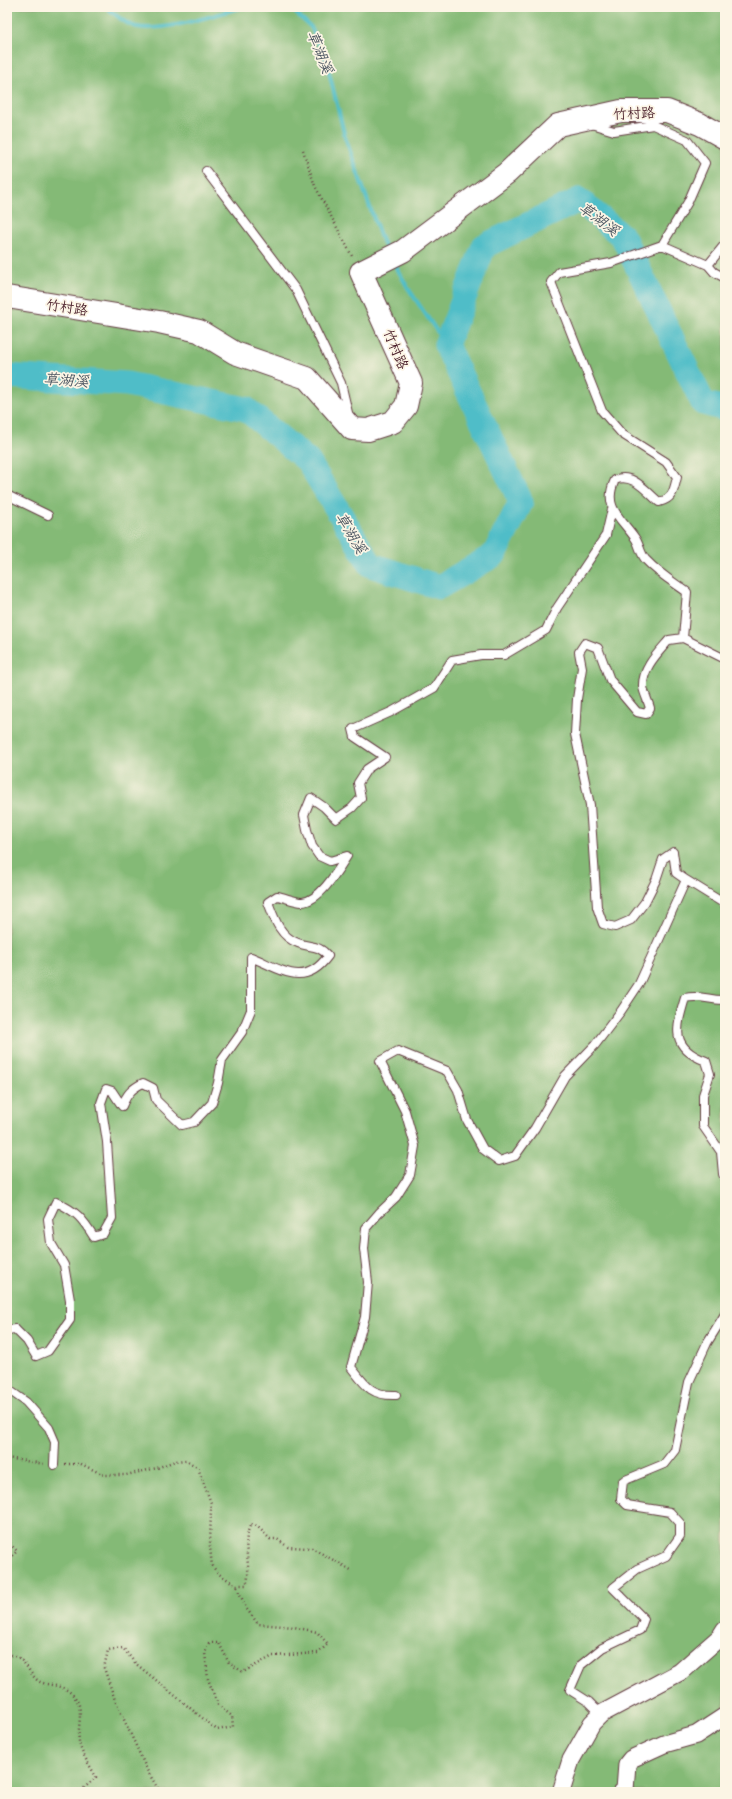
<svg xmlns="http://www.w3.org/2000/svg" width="732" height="1799" font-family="Delius,'LXGW WenKai TC',sans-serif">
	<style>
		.forest { fill: #84ba76; stroke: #676c50 }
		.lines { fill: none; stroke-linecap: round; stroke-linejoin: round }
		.stream { stroke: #50bdc8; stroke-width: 4 }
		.river { stroke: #50bdc8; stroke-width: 25 }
		.lane-casing { stroke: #633b41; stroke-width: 10 }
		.street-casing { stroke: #633b41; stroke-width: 19 }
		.secondary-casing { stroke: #633b41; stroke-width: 24 }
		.path { stroke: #633b41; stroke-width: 2.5; stroke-dasharray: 1 3; stroke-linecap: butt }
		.lane { stroke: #fff; stroke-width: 8 }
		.street { stroke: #fff; stroke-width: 17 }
		.secondary { stroke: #fff; stroke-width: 22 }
		.labels { text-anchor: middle; stroke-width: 3.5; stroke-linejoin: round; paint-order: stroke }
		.street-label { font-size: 14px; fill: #4a1f2b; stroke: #fcf5e5 }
		.water-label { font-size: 15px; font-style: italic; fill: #4c5662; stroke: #fcf5e5 }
	</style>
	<rect width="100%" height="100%" fill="#fcf5e5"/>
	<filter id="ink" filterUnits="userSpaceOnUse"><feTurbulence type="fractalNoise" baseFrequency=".025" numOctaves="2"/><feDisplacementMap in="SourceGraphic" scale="8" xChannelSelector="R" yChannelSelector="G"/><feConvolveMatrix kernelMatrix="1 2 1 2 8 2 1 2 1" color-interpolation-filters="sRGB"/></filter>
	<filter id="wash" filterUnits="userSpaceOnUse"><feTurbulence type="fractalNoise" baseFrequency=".012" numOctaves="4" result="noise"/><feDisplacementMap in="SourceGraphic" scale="16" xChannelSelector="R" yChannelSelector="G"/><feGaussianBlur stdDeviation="0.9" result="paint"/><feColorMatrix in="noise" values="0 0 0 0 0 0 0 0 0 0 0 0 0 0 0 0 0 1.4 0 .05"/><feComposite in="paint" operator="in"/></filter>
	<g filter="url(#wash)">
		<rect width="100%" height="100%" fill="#f1dbbc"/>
		<path class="forest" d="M 7,7 L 725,7 L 725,1792 L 7,1792 Z"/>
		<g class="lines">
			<path class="stream" d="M 106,7 C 115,14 126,25 137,27 C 167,32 213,15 243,7
				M 289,7 L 311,27 L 326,60 L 345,137 L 382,241 L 388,251
				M 394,263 L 408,288 L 446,345"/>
			<path class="river" d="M 7,376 L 127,384 L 246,409 L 308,461 L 371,565 L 439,587 L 494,555 L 521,502 L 446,345 L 484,246 L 579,200 L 623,237 L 703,403 L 725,409"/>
		</g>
	</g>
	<g filter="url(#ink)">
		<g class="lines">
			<defs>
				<path id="lane" d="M 591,124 L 614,131 L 653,125 L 687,140 L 705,163 L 688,202 L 662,245 L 611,263 L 559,272 L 551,282 L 602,411 L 622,434 L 666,462 L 677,477 C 674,490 673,499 659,502 C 646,491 632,472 615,480 C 602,507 621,518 635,538 C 640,545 640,554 646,560 C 658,573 673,582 687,592 L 683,638 L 725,659
					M 206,171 L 296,290 L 341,383 L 349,417
					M 662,245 L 708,265 L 714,272 L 725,278
					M 708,265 L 725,244
					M 7,495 L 48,515
					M 683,638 L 669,640 C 658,653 642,668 643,687 C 644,693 648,701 650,708 L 646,714 L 637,712 L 610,680 L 598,648 L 585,643 L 579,652 L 582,668 L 577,699 L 575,734 L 590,805 L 597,907 L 603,924 L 615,927 L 631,920 L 645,902 L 656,880 L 663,859 L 673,852 L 676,873 L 686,880
					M 725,1000 C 710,1001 701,994 685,998 C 676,1028 670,1048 706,1061 L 710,1074 L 703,1095 L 703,1126 L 721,1152 L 723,1174 L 725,1180
					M 7,1330 L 15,1329 L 27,1341 L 36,1356 L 48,1351 L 70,1320 L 70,1300 L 64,1265 L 51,1243 L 48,1219 L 56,1202 C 77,1212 82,1218 94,1237 L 103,1234 L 112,1218 L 107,1142 L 101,1103 L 106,1089 L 112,1091 L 122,1106 C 127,1094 131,1089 143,1083 L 153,1088 L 156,1100 L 182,1125 L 194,1122 L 212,1103 L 218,1083 L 222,1060 L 242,1032 L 251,1010 L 251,957 C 281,969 304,989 328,956 C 318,944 311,948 298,943 C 280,937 274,918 268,902 L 277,896 C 284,897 295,902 302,902 C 320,901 338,870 347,856 L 330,861 L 319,856 L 312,846 L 307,830 L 304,815 L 311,798 L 324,807 L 336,819 L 352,808 L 361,798 L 358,783 L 367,769 L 385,757 L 355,737 L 353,729 L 391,712 L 434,688 L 452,660 L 481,655 L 504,655 L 546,630 L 557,608 L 606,535 L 612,509
					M 7,1384 L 9,1390 L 26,1402 L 49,1428 L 55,1442 L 54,1465
					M 396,1395 C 371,1396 365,1385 351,1367 L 365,1317 L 368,1282 L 364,1249 L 366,1228 L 379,1213 L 396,1197 L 410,1175 L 415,1146 L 405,1111 L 380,1061 L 398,1051 L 447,1071 L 458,1090 L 467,1120 L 483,1149 L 499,1161 L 515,1156 L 535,1128 L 565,1076 L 595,1045 L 621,1011 L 639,984 L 686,880 L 725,904
					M 601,1714 L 589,1702 L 570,1690 L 581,1665 L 602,1648 L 640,1630 L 644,1619 L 613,1588 L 637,1569 L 666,1556 L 680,1536 L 680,1523 L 670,1512 L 627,1505 L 621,1499 L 623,1481 L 664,1464 L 675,1450 L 689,1382 L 707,1343 L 725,1314"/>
				<path id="street" d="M 561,1792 L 571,1760 L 592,1723 L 601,1714 L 680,1672 L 720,1637 L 725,1629
					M 622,1792 L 625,1790 L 627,1764 L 631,1759 L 664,1744 L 696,1735 L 725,1716"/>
				<path id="secondary" d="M 7,297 L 159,322 L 199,331 L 235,353 L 307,378 L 352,429 L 368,430 L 393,422 L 406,406 L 411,383 L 361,272 L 403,251 L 507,173 L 558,125 L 621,111 L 667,111 L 700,124 L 725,138"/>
			</defs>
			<use href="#lane" class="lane-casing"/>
			<use href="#street" class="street-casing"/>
			<use href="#secondary" class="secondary-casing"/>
			<path class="path" d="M 303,150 L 315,186 L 352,256
				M 7,1458 L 44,1464
				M 65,1464 L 81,1464 L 104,1475 L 126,1475 L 157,1468 L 175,1461 L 186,1460 L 198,1468 L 211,1503 L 210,1547 L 212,1566 L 219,1574 L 236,1585 L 246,1585 C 253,1567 240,1544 251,1524 L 257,1526 L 270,1539 L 277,1539 L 288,1547 L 312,1548 L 351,1570
				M 7,1541 L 17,1551 L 12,1556 L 7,1557
				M 7,1655 C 22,1653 27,1670 36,1679 C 45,1688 64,1681 76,1699 C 84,1709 77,1729 79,1741 C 80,1752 91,1767 96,1777 L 80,1792
				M 160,1792 L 148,1772 L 115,1700 L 104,1668 L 108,1650 L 123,1648 L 135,1663 L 217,1730 L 233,1727 L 232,1716 L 218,1705 L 208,1679 L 205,1653 L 209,1643 L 219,1643 L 229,1663 L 243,1672 L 273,1656 L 318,1653 L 328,1644 L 317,1632 L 294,1627 L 258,1624 L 246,1608 L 236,1585"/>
			<use href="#lane" class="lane"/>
			<use href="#street" class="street"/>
			<use href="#secondary" class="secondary"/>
		</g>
	</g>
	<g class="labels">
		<g class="street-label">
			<text transform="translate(634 113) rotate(-3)" y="5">竹村路</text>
			<text transform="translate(67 307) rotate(9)" y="5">竹村路</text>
			<text transform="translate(396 349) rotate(67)" y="5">竹村路</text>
		</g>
		<g class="water-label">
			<text transform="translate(320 52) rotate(68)" y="5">草湖溪</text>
			<text transform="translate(599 219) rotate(37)" y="5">草湖溪</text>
			<text transform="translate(66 380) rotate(4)" y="5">草湖溪</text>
			<text transform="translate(351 533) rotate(59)" y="5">草湖溪</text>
		</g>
	</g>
	<rect width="732" height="1799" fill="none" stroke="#fcf5e5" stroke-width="24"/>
</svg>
